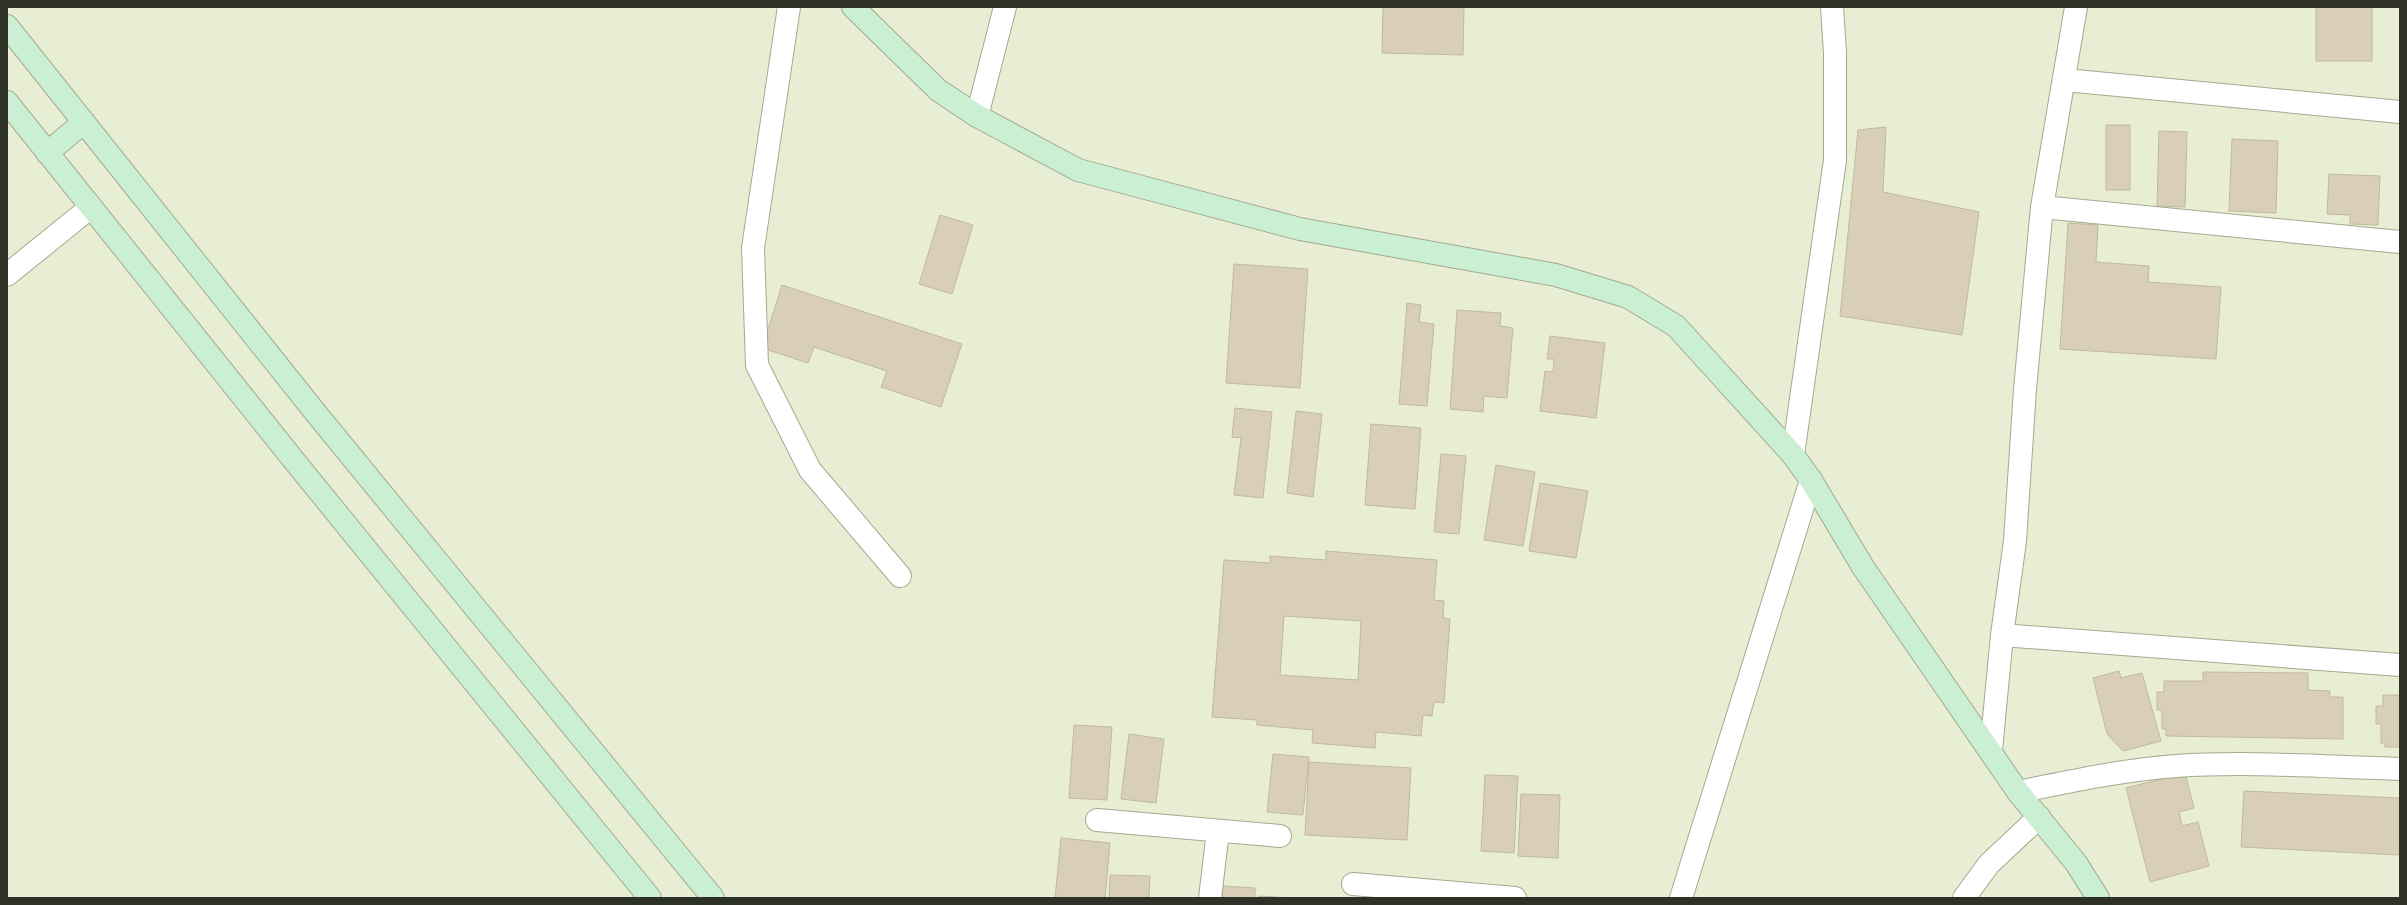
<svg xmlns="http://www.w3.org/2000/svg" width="2407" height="905" font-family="Rubik,sans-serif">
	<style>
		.building { fill: #d9cfb6; stroke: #c2b8a0; fill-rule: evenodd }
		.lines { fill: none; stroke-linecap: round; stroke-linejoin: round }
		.street-casing { stroke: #a4aa90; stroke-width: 24 }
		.secondary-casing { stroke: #a4aa90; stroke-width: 24 }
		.street { stroke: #fff; stroke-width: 22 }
		.secondary { stroke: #caefd2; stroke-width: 22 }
	</style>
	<rect width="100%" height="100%" fill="#e8eed4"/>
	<path class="building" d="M 1383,7 L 1464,7 L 1463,55 L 1382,53 Z
		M 2316,7 L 2372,7 L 2372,61 L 2316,61 Z
		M 2106,125 L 2130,125 L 2130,190 L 2106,190 Z
		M 1886,127 L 1883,192 L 1979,212 L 1962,335 L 1840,316 L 1858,130 Z
		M 2159,131 L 2187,132 L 2185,207 L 2157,206 Z
		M 2232,139 L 2278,141 L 2276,213 L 2229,211 Z
		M 2329,174 L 2380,176 L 2378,225 L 2350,224 L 2350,215 L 2327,214 Z
		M 940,215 L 973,225 L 952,294 L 919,284 Z
		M 2068,223 L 2098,225 L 2096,262 L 2149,266 L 2148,282 L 2221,287 L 2216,359 L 2060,349 Z
		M 1234,264 L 1308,269 L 1300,388 L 1226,383 Z
		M 782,285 L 962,344 L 941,407 L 881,387 L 887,371 L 814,347 L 808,363 L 762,348 Z
		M 1407,303 L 1421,305 L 1419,322 L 1434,324 L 1427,406 L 1399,404 Z
		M 1457,310 L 1501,313 L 1500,326 L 1513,328 L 1507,398 L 1484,396 L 1483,412 L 1450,409 Z
		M 1550,336 L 1605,343 L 1596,418 L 1540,411 L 1545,371 L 1553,372 L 1554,359 L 1547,359 Z
		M 1235,408 L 1272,412 L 1263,498 L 1234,495 L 1241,438 L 1232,437 Z
		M 1296,411 L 1322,414 L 1313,497 L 1287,493 Z
		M 1371,424 L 1421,428 L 1415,509 L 1365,505 Z
		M 1441,454 L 1466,456 L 1459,534 L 1434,532 Z
		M 1496,465 L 1535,472 L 1523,546 L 1484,540 Z
		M 1540,483 L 1588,491 L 1576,558 L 1529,551 Z
		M 1326,551 L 1437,560 L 1434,600 L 1444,601 L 1443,618 L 1450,619 L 1444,703 L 1434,702 L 1432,716 L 1423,715 L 1421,736 L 1376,732 L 1375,748 L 1312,743 L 1313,730 L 1257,725 L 1257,720 L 1212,717 L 1224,560 L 1270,563 L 1270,556 L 1326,560 ZM 1284,616 L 1361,621 L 1358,680 L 1280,675 Z
		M 2119,671 L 2121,678 L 2142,673 L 2161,741 L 2123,751 L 2107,734 L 2093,678 Z
		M 2203,672 L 2308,673 L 2308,690 L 2330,691 L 2330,697 L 2343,697 L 2343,739 L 2166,736 L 2166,729 L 2162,729 L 2162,710 L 2157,710 L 2157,692 L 2164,692 L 2164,681 L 2203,681 Z
		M 2383,695 L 2400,695 L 2400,747 L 2385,747 L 2385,743 L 2381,743 L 2381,724 L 2376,724 L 2376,706 L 2383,706 Z
		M 1074,725 L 1112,727 L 1107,800 L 1069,798 Z
		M 1129,734 L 1164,739 L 1156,803 L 1121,799 Z
		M 1273,754 L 1309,757 L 1303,815 L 1267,812 Z
		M 1309,762 L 1411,768 L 1407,840 L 1305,835 Z
		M 2185,773 L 2194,808 L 2179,812 L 2182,826 L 2198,822 L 2209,866 L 2150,882 L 2126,788 Z
		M 1485,775 L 1518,776 L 1514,853 L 1481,851 Z
		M 2244,791 L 2400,798 L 2400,855 L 2241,847 Z
		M 1521,794 L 1560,795 L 1558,858 L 1518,856 Z
		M 1061,838 L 1110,843 L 1105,898 L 1055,898 Z
		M 1110,875 L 1150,876 L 1149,898 L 1109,898 Z
		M 1223,886 L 1255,888 L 1255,898 L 1222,898 Z
		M 1259,896 L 1292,898 L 1259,898 Z"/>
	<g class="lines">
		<defs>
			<path id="street" d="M 789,7 L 753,248 L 757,365 L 810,470 L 900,576
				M 2065,80 L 2400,112
				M 977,116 L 1005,7
				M 2042,207 L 2400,242
				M 7,275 L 91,207
				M 1793,455 L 1835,160 L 1835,53 L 1832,7
				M 2002,635 L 2400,665
				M 1991,750 L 2002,635 L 2015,541 L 2025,389 L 2042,207 L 2076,7
				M 2018,792 C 2071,781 2123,770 2176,766 C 2250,761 2326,767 2400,769
				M 1097,820 L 1280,836
				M 1353,884 L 1515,898
				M 1210,898 L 1218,831
				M 1681,898 L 1811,480
				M 1964,898 L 1989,864 L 2039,817"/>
			<path id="secondary" d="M 853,7 L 938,90 L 977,116 L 1078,170 L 1300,229 L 1556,275 L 1628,297 L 1676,326 L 1793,455 L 1811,480 L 1863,567 L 2018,792 L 2076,863 L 2098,898
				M 7,26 L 315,412 L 713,898
				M 7,102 L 296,463 L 650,898
				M 47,153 L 84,122"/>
		</defs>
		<use href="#street" class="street-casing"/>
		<use href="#secondary" class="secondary-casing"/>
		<use href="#street" class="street"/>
		<use href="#secondary" class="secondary"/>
	</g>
	<rect width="2407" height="905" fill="none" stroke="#2e3126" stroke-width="16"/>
</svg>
